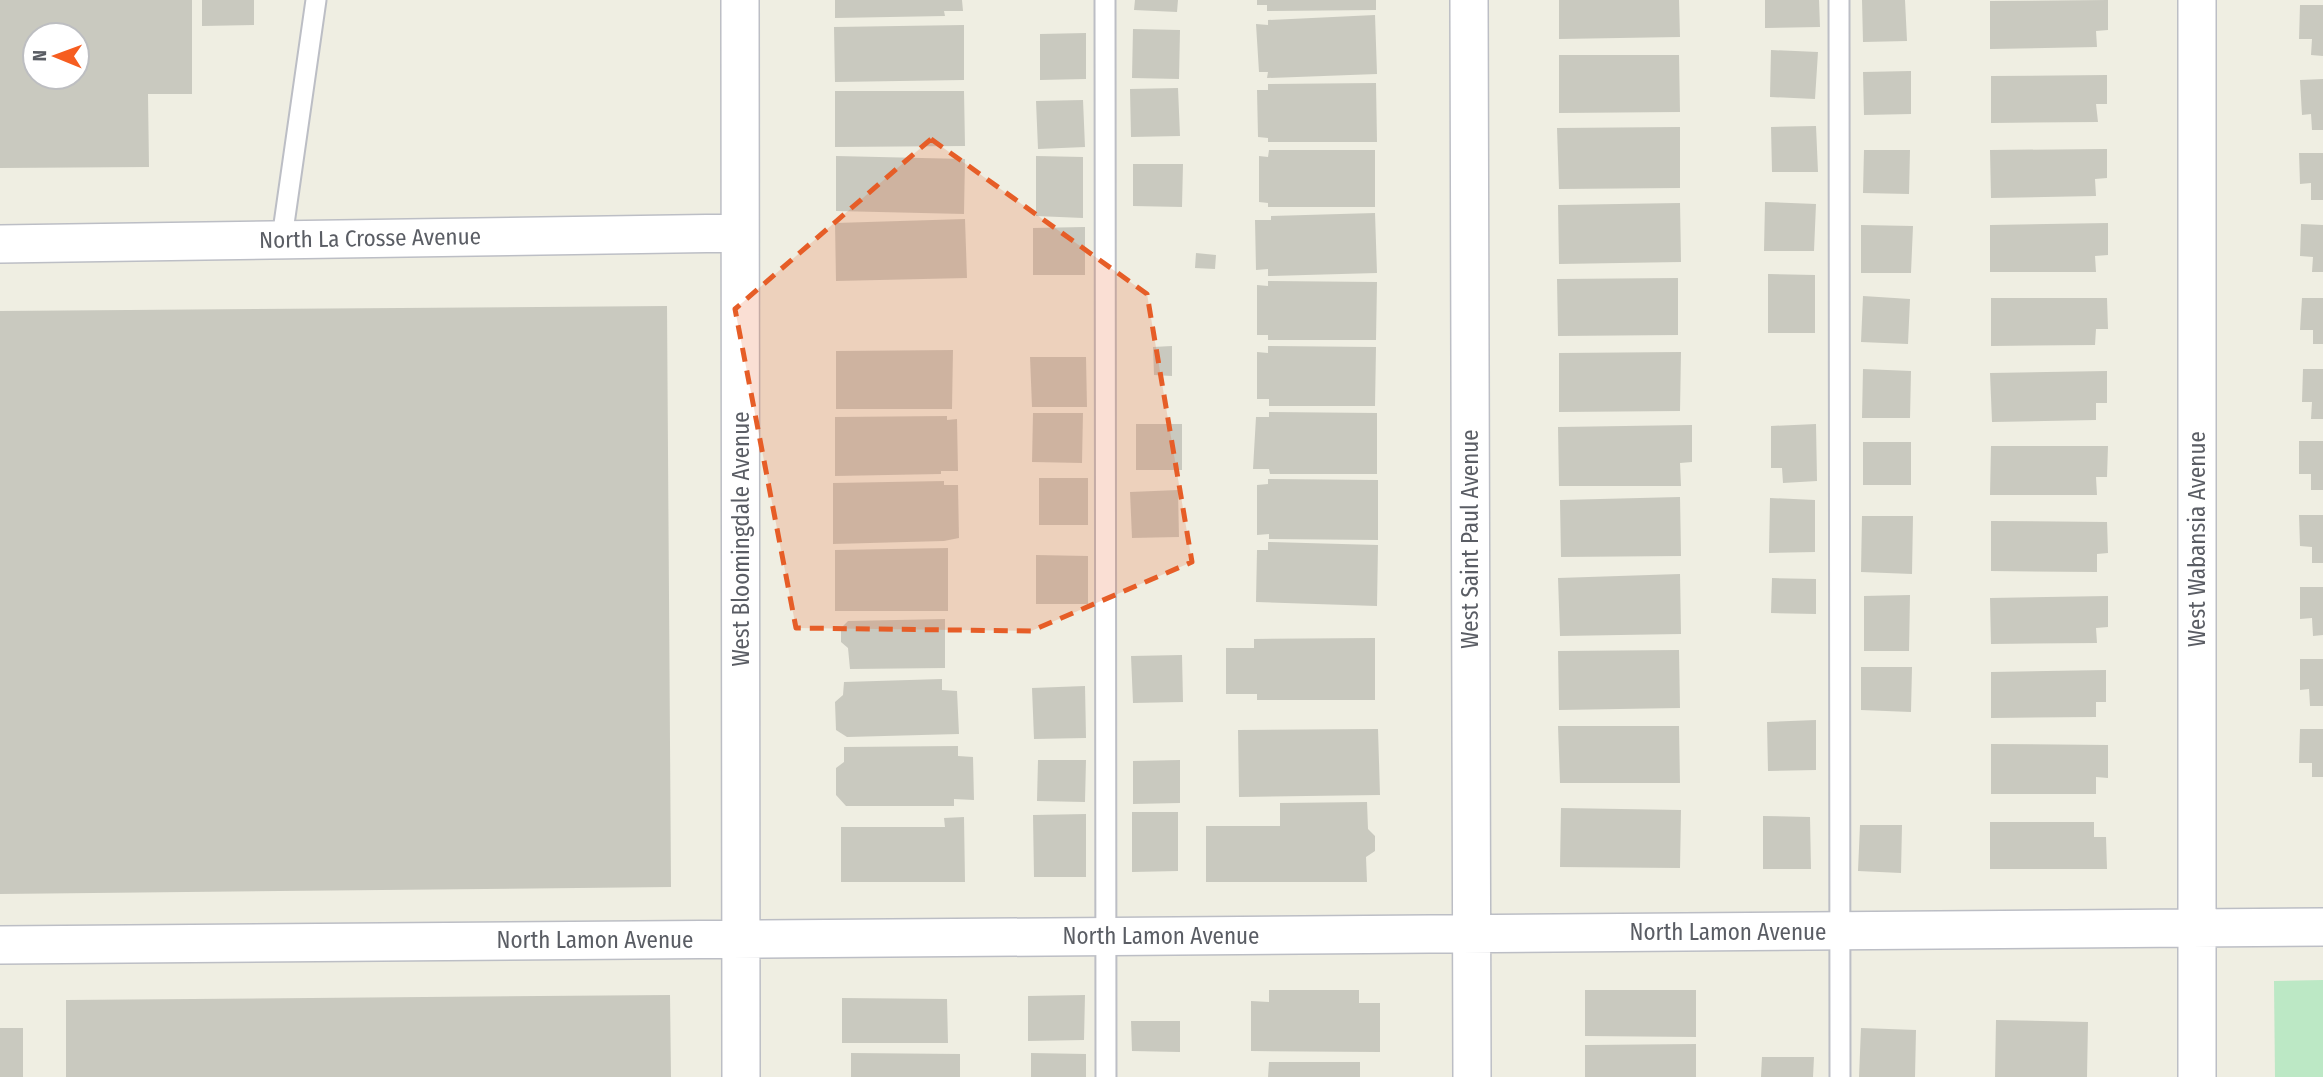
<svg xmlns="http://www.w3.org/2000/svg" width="2323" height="1077" font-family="'Fira Sans Condensed',sans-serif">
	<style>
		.green { fill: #bce8c5 }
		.building { fill: #c9c9bf; fill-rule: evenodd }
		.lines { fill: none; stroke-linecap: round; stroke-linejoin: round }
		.lane-casing { stroke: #bcbec5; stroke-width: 23 }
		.street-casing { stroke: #bcbec5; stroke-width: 40 }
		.lane { stroke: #fff; stroke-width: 19 }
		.street { stroke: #fff; stroke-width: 37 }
		.marked { fill: #e65d27; fill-opacity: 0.2; stroke: #e65d27; stroke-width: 5; stroke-dasharray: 14 9; stroke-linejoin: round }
		.labels { text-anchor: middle; stroke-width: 7; stroke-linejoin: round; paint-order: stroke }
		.street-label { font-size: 23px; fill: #5a5d64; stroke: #fff }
	</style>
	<rect width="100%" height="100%" fill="#efeee2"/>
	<path class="green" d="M 2323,980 L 2323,1077 L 2275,1077 L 2274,981 Z"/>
	<path class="building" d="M 0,0 L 192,0 L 192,94 L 148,94 L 149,167 L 0,168 ZM 35,35 L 77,35 L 77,77 L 35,77 Z
		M 202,0 L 254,0 L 254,25 L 202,26 Z
		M 835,0 L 962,0 L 963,11 L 944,11 L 945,16 L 835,18 Z
		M 1135,0 L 1178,0 L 1177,12 L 1134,10 Z
		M 1257,0 L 1376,0 L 1376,10 L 1267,11 L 1267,5 L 1257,5 Z
		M 1559,0 L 1679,0 L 1680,37 L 1559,39 Z
		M 1765,0 L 1819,0 L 1820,27 L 1765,28 Z
		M 1862,0 L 1905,0 L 1907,41 L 1863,42 Z
		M 2108,0 L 2108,30 L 2096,31 L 2097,47 L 1990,49 L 1990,1 Z
		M 2300,5 L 2323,5 L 2323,56 L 2311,55 L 2312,39 L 2299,39 Z
		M 1375,15 L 1377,74 L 1267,78 L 1268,72 L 1259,72 L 1256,24 L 1268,25 L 1268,20 Z
		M 964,25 L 964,80 L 835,82 L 834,27 Z
		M 1133,29 L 1180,30 L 1179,79 L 1132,78 Z
		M 1086,33 L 1086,79 L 1040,80 L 1040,34 Z
		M 1771,50 L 1818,52 L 1815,99 L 1770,97 Z
		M 1559,55 L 1679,55 L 1680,112 L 1559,113 Z
		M 1911,71 L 1911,114 L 1864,115 L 1863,72 Z
		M 2107,75 L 2107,104 L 2096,104 L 2098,122 L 1991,123 L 1991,76 Z
		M 2323,79 L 2323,130 L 2312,130 L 2311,114 L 2302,115 L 2300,80 Z
		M 1376,83 L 1377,142 L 1268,142 L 1268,138 L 1258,137 L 1257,90 L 1268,90 L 1268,84 Z
		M 1178,88 L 1180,136 L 1131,137 L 1130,89 Z
		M 835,91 L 964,91 L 965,146 L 835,147 Z
		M 1083,100 L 1085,147 L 1038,149 L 1036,101 Z
		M 1816,126 L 1818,172 L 1772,172 L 1771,127 Z
		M 1680,127 L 1680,188 L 1559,189 L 1557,128 Z
		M 2107,149 L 2107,178 L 2095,179 L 2096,196 L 1991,198 L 1990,150 Z
		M 1269,150 L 1375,150 L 1375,207 L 1268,207 L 1268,203 L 1259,202 L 1259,156 L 1268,157 Z
		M 1864,150 L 1910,150 L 1909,194 L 1863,193 Z
		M 2299,153 L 2323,153 L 2323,200 L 2311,200 L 2311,183 L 2300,184 Z
		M 836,156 L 965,159 L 964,214 L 836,211 Z
		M 1036,156 L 1083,157 L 1083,218 L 1036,216 Z
		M 1133,164 L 1183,164 L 1182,207 L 1133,206 Z
		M 1765,202 L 1816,204 L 1814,251 L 1764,251 Z
		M 1680,203 L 1681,262 L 1559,264 L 1558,205 Z
		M 1375,213 L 1377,273 L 1268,276 L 1268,269 L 1256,270 L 1255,220 L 1271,220 L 1271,216 Z
		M 965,219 L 967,278 L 836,281 L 835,223 Z
		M 2108,223 L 2108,255 L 2095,256 L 2096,272 L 1990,272 L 1990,225 Z
		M 2301,224 L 2323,225 L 2323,272 L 2312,272 L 2313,257 L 2300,256 Z
		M 1861,225 L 1913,226 L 1911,273 L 1861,273 Z
		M 1085,227 L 1085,275 L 1033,275 L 1033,228 Z
		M 1196,253 L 1216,255 L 1215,269 L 1195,268 Z
		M 1768,274 L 1815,275 L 1815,333 L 1768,333 Z
		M 1678,278 L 1678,335 L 1558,336 L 1557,279 Z
		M 1268,281 L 1377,282 L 1376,340 L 1268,340 L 1268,335 L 1257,335 L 1257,285 L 1268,286 Z
		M 1863,296 L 1910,299 L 1908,344 L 1861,342 Z
		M 1991,298 L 2107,298 L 2108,329 L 2096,329 L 2095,345 L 1991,346 Z
		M 2302,298 L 2323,298 L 2323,344 L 2313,344 L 2313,330 L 2300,330 Z
		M 667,306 L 671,887 L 0,894 L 0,311 Z
		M 1172,346 L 1172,376 L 1154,375 L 1153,347 Z
		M 1268,346 L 1376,347 L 1375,406 L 1269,406 L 1269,399 L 1257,399 L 1257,352 L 1268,353 Z
		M 953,350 L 952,409 L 836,409 L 836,351 Z
		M 1681,352 L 1680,411 L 1559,412 L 1559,353 Z
		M 1030,357 L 1086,357 L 1087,407 L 1032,407 Z
		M 1863,369 L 1911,371 L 1910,418 L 1862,418 Z
		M 2303,369 L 2323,369 L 2323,419 L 2311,419 L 2312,402 L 2302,402 Z
		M 2107,371 L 2107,403 L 2096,403 L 2096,420 L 1992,422 L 1990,373 Z
		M 1269,412 L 1377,413 L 1377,474 L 1270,474 L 1269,469 L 1253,469 L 1256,417 L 1269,417 Z
		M 1033,413 L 1083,413 L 1082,463 L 1032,462 Z
		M 947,416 L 947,420 L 957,419 L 958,471 L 941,471 L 941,474 L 835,476 L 835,417 Z
		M 1136,424 L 1182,424 L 1182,470 L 1136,470 Z
		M 1816,424 L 1817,481 L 1783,483 L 1782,468 L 1771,468 L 1771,426 Z
		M 1692,425 L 1692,462 L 1680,463 L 1681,486 L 1559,486 L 1558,427 Z
		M 2299,441 L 2323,441 L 2323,490 L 2311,490 L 2311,474 L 2299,474 Z
		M 1863,442 L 1911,442 L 1911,485 L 1863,485 Z
		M 1991,446 L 2108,446 L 2107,477 L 2096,477 L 2097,495 L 1990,495 Z
		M 1039,478 L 1088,478 L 1088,525 L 1039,525 Z
		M 1268,479 L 1378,480 L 1378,540 L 1269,539 L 1269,534 L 1257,535 L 1257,485 L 1268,484 Z
		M 944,481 L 944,485 L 958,485 L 959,538 L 944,541 L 833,544 L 833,483 Z
		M 1178,490 L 1179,537 L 1132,538 L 1130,492 Z
		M 1680,497 L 1681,556 L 1561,557 L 1560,500 Z
		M 1770,498 L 1815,500 L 1815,552 L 1769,553 Z
		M 2299,515 L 2323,515 L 2323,563 L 2312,563 L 2312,547 L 2300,546 Z
		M 1862,516 L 1913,516 L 1912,574 L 1861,572 Z
		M 1991,521 L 2107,522 L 2108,553 L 2097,554 L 2097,572 L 1991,571 Z
		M 1268,542 L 1378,545 L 1377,606 L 1256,602 L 1257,550 L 1268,550 Z
		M 948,548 L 948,611 L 835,611 L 835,550 Z
		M 1036,555 L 1088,556 L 1088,604 L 1036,604 Z
		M 1680,574 L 1681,634 L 1560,636 L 1558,578 Z
		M 1772,578 L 1816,579 L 1816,614 L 1771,613 Z
		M 2300,587 L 2323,587 L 2323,635 L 2313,636 L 2312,618 L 2300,619 Z
		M 1910,595 L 1909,651 L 1864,651 L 1864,596 Z
		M 2108,596 L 2108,627 L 2096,628 L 2097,643 L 1991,644 L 1990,598 Z
		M 945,619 L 945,668 L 850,669 L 848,648 L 841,642 L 841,628 L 848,621 Z
		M 1375,638 L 1375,700 L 1257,700 L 1257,694 L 1226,694 L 1226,648 L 1254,648 L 1254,639 Z
		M 1679,650 L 1680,708 L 1559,710 L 1558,651 Z
		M 1182,655 L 1183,702 L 1133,703 L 1131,656 Z
		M 2300,659 L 2323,659 L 2323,706 L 2310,706 L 2309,689 L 2300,690 Z
		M 1861,667 L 1912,667 L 1911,712 L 1861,710 Z
		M 2106,670 L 2106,702 L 2096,702 L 2096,717 L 1991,718 L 1991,672 Z
		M 942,679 L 942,690 L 957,691 L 959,734 L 847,737 L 836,730 L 835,702 L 843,695 L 844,682 Z
		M 1085,686 L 1086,738 L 1034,739 L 1032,688 Z
		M 1816,720 L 1816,770 L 1768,771 L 1767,722 Z
		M 1558,726 L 1679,726 L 1680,783 L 1560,783 Z
		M 1378,729 L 1380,795 L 1239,797 L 1238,730 Z
		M 2300,729 L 2323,729 L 2323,777 L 2312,777 L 2312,763 L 2299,763 Z
		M 1991,744 L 2108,745 L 2108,778 L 2096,777 L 2096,794 L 1991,794 Z
		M 958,746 L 958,756 L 973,757 L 974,800 L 954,799 L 954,806 L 846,806 L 836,795 L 836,768 L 844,762 L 844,747 Z
		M 1038,760 L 1086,760 L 1085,802 L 1037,801 Z
		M 1180,760 L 1180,803 L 1133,804 L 1133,761 Z
		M 1367,802 L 1368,829 L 1375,836 L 1375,851 L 1366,857 L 1367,882 L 1206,882 L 1206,826 L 1280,826 L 1280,803 Z
		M 1561,808 L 1681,810 L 1680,868 L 1560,867 Z
		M 1132,812 L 1178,812 L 1178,871 L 1132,872 Z
		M 1086,814 L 1086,877 L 1034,877 L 1033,815 Z
		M 1763,816 L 1810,817 L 1811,869 L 1763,869 Z
		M 964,817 L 965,882 L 841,882 L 841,827 L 945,827 L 944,818 Z
		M 1990,822 L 2094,822 L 2094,837 L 2106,837 L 2107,869 L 1990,869 Z
		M 1860,825 L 1902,825 L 1901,873 L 1858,871 Z
		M 1269,990 L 1359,990 L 1359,1003 L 1380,1003 L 1380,1052 L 1251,1051 L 1251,1001 L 1269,1002 Z
		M 1585,990 L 1696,990 L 1696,1037 L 1585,1036 Z
		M 670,995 L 671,1077 L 66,1077 L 66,1000 Z
		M 1085,995 L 1084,1040 L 1028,1041 L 1028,996 Z
		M 842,998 L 947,999 L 948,1043 L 842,1043 Z
		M 1996,1020 L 2088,1022 L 2087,1077 L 1995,1077 Z
		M 1131,1021 L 1180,1021 L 1180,1052 L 1132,1051 Z
		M 0,1028 L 23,1028 L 23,1077 L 0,1077 Z
		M 1861,1028 L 1916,1030 L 1915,1077 L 1859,1077 Z
		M 1696,1044 L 1696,1077 L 1585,1077 L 1585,1045 Z
		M 851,1053 L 960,1054 L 960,1077 L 851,1077 Z
		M 1031,1053 L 1086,1054 L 1086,1077 L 1031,1077 Z
		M 1762,1057 L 1814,1057 L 1813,1077 L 1761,1077 Z
		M 1269,1062 L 1360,1062 L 1360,1077 L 1268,1077 Z"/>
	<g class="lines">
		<defs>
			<path id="lane" d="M 1105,0 L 1106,1077
				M 1839,0 L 1840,1077
				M 282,238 L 316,0"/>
			<path id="street" d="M 740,0 L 741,1077
				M 1469,0 L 1472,1077
				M 0,244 L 740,233
				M 0,945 L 2323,927
				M 2197,1077 L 2197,0"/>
		</defs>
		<use href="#lane" class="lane-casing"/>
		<use href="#street" class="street-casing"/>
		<use href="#lane" class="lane"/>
		<use href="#street" class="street"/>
	</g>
	<path class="marked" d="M 931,139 L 1147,294 L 1192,562 L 1031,631 L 796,628 L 735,309 Z"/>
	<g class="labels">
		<g class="street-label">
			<text transform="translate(370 238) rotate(-1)" y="8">North La Crosse Avenue</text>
			<text transform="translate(741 539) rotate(-90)" y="8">West Bloomingdale Avenue</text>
			<text transform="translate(1470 539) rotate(-90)" y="8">West Saint Paul Avenue</text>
			<text transform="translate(2197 539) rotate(-90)" y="8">West Wabansia Avenue</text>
			<text x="1728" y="940">North Lamon Avenue</text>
			<text x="1161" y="944">North Lamon Avenue</text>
			<text x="595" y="948">North Lamon Avenue</text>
		</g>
	</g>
	<g transform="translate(56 56) rotate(271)"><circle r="33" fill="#ffffff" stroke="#bdbec1" stroke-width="2"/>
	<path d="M0-5L12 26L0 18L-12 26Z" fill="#f65d20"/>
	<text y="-10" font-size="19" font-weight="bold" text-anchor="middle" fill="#5a5d64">N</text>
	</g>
</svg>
